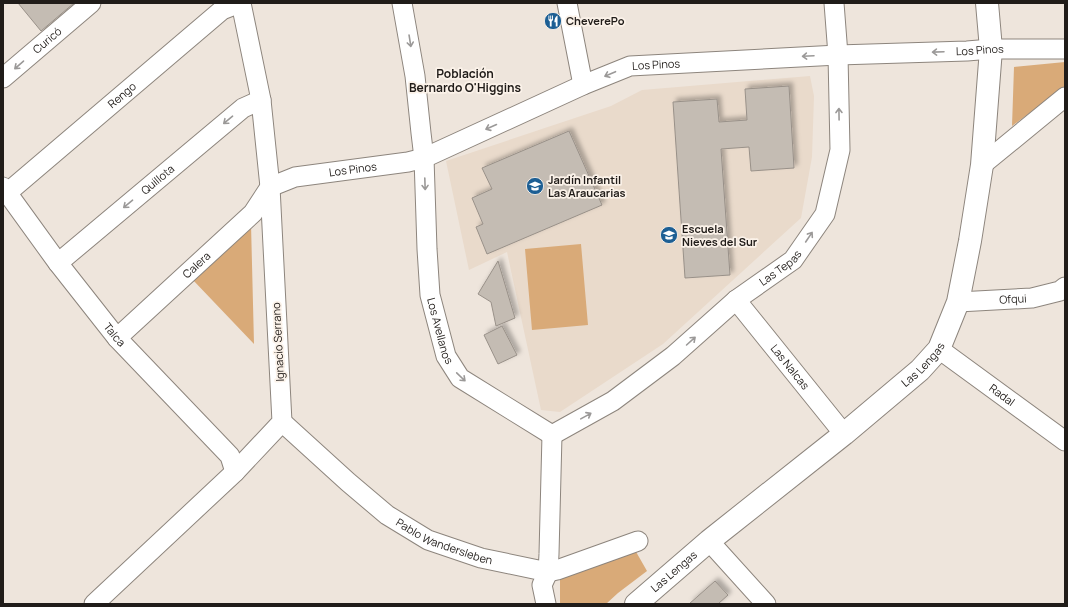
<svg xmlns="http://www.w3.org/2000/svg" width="1068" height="607" font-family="Manrope,sans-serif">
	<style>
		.built { fill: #e9dacb }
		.green { fill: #d9aa78 }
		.building { fill: #c4bcb3; stroke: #999189; filter: url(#shadow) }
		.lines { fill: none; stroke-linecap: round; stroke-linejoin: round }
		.street-casing { stroke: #8d857d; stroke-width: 21 }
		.secondary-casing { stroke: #8d857d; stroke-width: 24 }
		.street { stroke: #fff; stroke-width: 19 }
		.secondary { stroke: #fff; stroke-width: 22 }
		.oneway { stroke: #9b9998 }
		.labels { text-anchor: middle; stroke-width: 3.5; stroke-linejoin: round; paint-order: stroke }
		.poi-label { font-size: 11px; font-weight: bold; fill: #201c19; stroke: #fbf2e9; text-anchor: start }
		.street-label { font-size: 11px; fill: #201c19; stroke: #fbf2e9 }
		.neighbourhood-label { font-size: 12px; font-weight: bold; fill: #201c19; stroke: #fbf2e9 }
	</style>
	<defs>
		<filter id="shadow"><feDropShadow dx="3.5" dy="-3.5" stdDeviation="2" flood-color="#0004"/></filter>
	</defs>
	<rect width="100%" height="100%" fill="#eee5dc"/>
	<path class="built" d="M 810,76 L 814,96 L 812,157 L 801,218 L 663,344 L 560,412 L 541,410 L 507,252 L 469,270 L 446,161 L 611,106 L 642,90 Z"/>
	<path class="green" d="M 1065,62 L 1065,87 L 1012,126 L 1014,67 Z
		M 251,224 L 254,344 L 192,279 Z
		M 581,244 L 588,325 L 532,330 L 525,249 Z
		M 635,550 L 647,571 L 618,593 L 606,604 L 560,604 L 560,574 Z"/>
	<path class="building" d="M 18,3 L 74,3 L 41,31 Z
		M 789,86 L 794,168 L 751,171 L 749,147 L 721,149 L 730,275 L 685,278 L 673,102 L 717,99 L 719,122 L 747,120 L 745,89 Z
		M 569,131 L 602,205 L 487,254 L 476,227 L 483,224 L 472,198 L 492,189 L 482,168 Z
		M 498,261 L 515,318 L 496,326 L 491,302 L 478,294 Z
		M 502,326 L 517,355 L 498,364 L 484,335 Z
		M 715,581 L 728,595 L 718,604 L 689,604 Z"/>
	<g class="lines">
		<defs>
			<g id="street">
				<path id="s1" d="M 402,3 L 415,76 L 421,133 L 424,158 L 427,249 L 430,295 L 446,356 L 460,378 L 552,435"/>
				<path d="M 567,3 L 583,85"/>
				<path id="s2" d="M 3,78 L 91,3"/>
				<path d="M 982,165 L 1065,97"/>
				<path id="s3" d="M 3,187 L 58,263 L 117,338 L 230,456 L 235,472"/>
				<path id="s4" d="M 7,193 L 222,10 L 240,3"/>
				<path id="s5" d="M 58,263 L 243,108 L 261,100"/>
				<path id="s6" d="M 736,300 L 844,434"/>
				<path id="s7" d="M 958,302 L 1032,298 L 1060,291 L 1065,287"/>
				<path id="s8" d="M 117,338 L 253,213 L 270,187 L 295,177 L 408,162 L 424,158 L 583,85 L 630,66 L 838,55 L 967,51 L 991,49 L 1065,49"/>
				<path id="s9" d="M 939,349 L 1065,441"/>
				<path id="s10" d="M 282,422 L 348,482 L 387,515 L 428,540 L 481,558 L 548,572 L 557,570 L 638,541"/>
				<path id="s11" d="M 552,435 L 613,401 L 673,356 L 736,300 L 793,260 L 825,214 L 840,150 L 838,55 L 834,3"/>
				<path d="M 709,541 L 766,604"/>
				<path d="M 94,604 L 235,472 L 282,422 L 270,187 L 261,100 L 241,3"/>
				<path d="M 546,604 L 542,585 L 548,572 L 549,554 L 552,435"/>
			</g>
			<g id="secondary">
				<path id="s12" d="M 636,604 L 709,541 L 844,434 L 920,370 L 939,349 L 958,302 L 970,241 L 982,165 L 991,49 L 987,3"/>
			</g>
		</defs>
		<use href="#street" class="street-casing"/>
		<use href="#secondary" class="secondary-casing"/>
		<use href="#street" class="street"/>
		<use href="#secondary" class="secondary"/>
	</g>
	<defs><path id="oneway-shaft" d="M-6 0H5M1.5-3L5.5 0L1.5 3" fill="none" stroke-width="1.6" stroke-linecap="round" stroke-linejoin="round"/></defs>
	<g class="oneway">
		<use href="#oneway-shaft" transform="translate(410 41) rotate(81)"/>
		<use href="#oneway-shaft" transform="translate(938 52) rotate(178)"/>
		<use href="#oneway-shaft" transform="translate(808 56) rotate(177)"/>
		<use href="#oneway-shaft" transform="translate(19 65) rotate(139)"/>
		<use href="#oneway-shaft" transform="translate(610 74) rotate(157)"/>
		<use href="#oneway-shaft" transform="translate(839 114) rotate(-91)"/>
		<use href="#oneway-shaft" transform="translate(228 120) rotate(140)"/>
		<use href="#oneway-shaft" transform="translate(491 127) rotate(156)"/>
		<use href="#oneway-shaft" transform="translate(425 184) rotate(88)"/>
		<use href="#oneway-shaft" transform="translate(128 204) rotate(140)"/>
		<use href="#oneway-shaft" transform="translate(809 237) rotate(-56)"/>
		<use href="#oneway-shaft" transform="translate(691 341) rotate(-42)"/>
		<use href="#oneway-shaft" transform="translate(461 377) rotate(44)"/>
		<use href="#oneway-shaft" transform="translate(586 416) rotate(-29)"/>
	</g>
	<defs>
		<symbol id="restaurant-disc" viewBox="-11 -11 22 22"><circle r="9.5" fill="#1d5f94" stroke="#fbf2e9"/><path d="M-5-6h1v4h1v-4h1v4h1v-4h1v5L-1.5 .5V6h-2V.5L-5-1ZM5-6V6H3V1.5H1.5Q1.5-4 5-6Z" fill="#fff"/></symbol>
		<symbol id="school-disc" viewBox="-11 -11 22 22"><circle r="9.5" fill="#1d5f94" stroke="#fbf2e9"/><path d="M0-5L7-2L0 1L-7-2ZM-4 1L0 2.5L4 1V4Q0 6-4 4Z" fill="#fff"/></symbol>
	</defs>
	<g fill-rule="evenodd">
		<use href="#restaurant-disc" x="543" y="11" width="20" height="20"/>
		<use href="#school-disc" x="525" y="176" width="20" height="20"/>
		<use href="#school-disc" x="659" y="225" width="20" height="20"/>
	</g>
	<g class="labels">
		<g class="poi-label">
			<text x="566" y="25">CheverePo</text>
			<text x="548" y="184">Jardín Infantil<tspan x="548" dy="13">Las Araucarias</tspan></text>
			<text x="682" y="233">Escuela<tspan x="682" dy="13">Nieves del Sur</tspan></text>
		</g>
		<g class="street-label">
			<text dy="4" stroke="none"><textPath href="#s2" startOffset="58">Curicó</textPath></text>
			<text dy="4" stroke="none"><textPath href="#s8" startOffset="949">Los Pinos</textPath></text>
			<text dy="4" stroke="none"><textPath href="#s8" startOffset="625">Los Pinos</textPath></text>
			<text dy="4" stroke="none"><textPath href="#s4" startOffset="151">Rengo</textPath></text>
			<text dy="4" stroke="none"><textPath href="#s8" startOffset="301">Los Pinos</textPath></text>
			<text dy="4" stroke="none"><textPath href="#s5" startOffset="130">Quillota</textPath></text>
			<text dy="4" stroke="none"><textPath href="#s8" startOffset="108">Calera</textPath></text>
			<text dy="4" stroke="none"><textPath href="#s11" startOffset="284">Las Tepas</textPath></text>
			<text dy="4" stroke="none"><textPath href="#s7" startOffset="55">Ofqui</textPath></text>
			<text dy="4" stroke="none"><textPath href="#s1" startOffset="331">Los Avellanos</textPath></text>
			<text dy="4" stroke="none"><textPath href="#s3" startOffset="185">Talca</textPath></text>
			<text transform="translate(278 342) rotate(-93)" y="4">Ignacio Serrano</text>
			<text dy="4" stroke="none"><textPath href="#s12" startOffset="374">Las Lengas</textPath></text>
			<text dy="4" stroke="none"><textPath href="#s6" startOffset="86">Las Nalcas</textPath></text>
			<text dy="4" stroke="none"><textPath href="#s9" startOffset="78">Radal</textPath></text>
			<text dy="4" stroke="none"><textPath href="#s10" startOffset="204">Pablo Wandersleben</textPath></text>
			<text dy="4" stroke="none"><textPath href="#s12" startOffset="50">Las Lengas</textPath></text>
		</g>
		<g class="neighbourhood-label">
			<text x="465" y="78">Población<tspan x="465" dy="14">Bernardo O'Higgins</tspan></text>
		</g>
	</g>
	<rect width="1068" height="607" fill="none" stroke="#201c19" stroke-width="8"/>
</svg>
